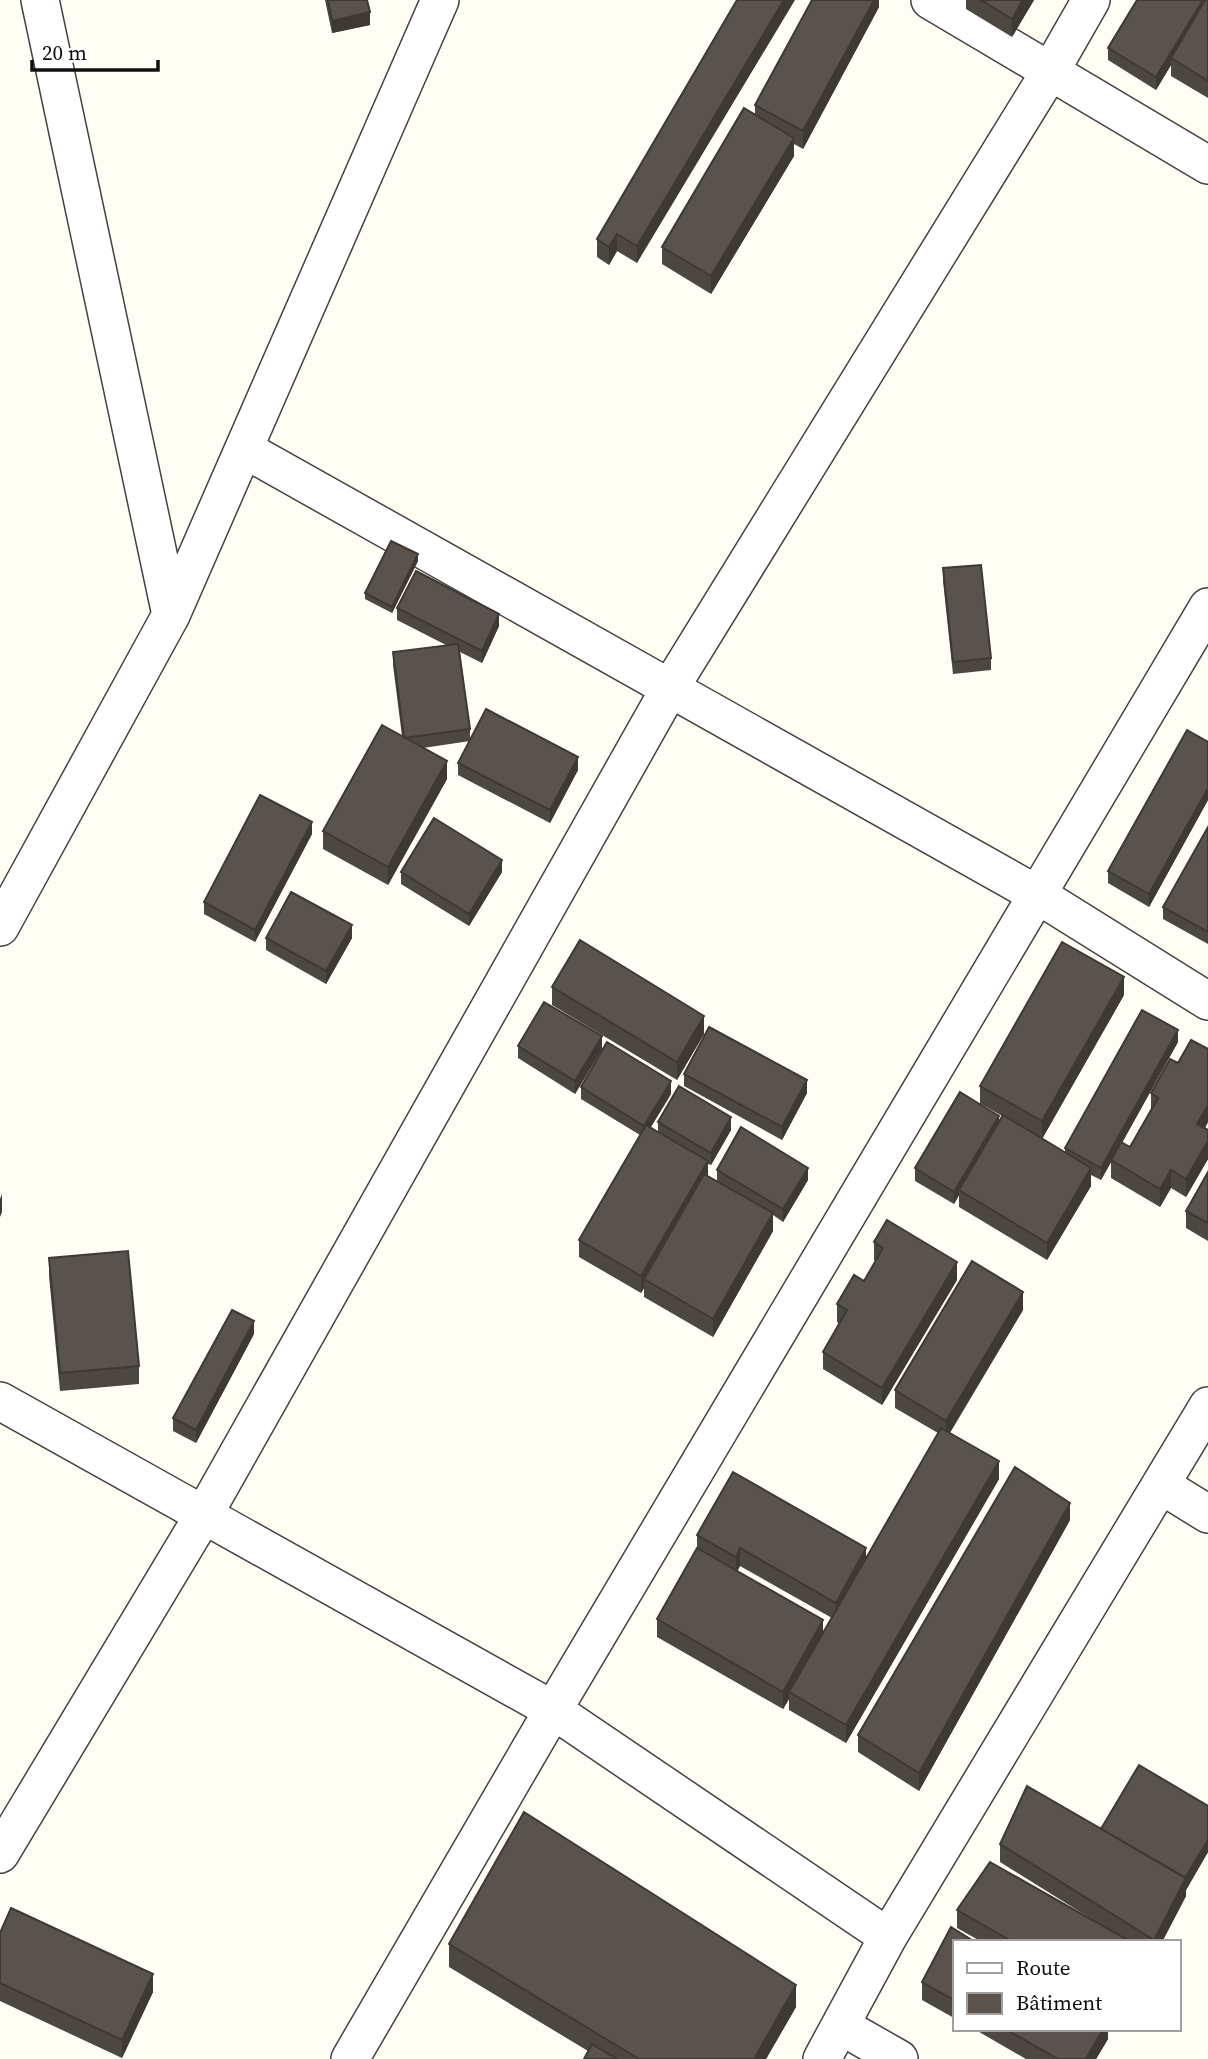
<svg xmlns="http://www.w3.org/2000/svg" width="1208" height="2059" font-family="'Source Serif 4',serif">
	<style>
		.lines { fill: none; stroke-linecap: round; stroke-linejoin: round }
		.street-casing { stroke: #434343; stroke-width: 40 }
		.street { stroke: #fff; stroke-width: 37 }
		.wall { fill: #4d4741; fill-rule: evenodd }
		.shaded-wall { fill: #3f3935 }
		.building { fill: #5a524c; stroke: #3f3935; stroke-width: 2 }
	</style>
	<rect width="100%" height="100%" fill="#fffdf4"/>
	<g class="lines">
		<defs>
			<path id="street" d="M 40,0 L 171,615
				M 930,0 L 1208,165
				M 244,449 L 1038,895 L 1208,1001
				M 0,927 L 171,615 L 440,0
				M 0,1401 L 553,1710 L 888,1937
				M 1161,1485 L 1208,1514
				M 0,1854 L 203,1516 L 670,688 L 1051,70 L 1091,0
				M 841,2026 L 899,2059
				M 350,2059 L 553,1710 L 1208,607
				M 822,2059 L 888,1937 L 1208,1406"/>
		</defs>
		<use href="#street" class="street-casing"/>
		<use href="#street" class="street"/>
	</g>
	<path class="wall" d="M 325,0 L 367,0 L 370,25 L 332,33 Z
		M 737,0 L 637,263 L 617,251 L 609,265 L 597,257 L 597,239 Z
		M 879,0 L 879,7 L 803,149 L 794,144 L 794,156 L 711,294 L 662,264 L 662,247 L 755,115 L 755,105 Z
		M 966,0 L 1034,0 L 1012,37 L 966,9 Z
		M 1208,0 L 1208,98 L 1171,76 L 1171,65 L 1156,90 L 1108,60 L 1108,48 Z
		M 418,561 L 392,613 L 365,599 L 365,593 Z
		M 943,568 L 991,658 L 991,670 L 953,674 L 943,581 Z
		M 397,608 L 499,626 L 482,663 L 460,652 L 470,729 L 470,740 L 578,770 L 550,823 L 458,775 L 458,763 L 470,741 L 423,748 L 447,779 L 388,885 L 323,849 L 323,831 L 402,736 L 393,665 L 393,652 L 446,645 L 397,620 Z
		M 1208,742 L 1208,800 L 1149,907 L 1108,883 L 1108,871 Z
		M 1208,827 L 1208,944 L 1163,919 L 1163,907 Z
		M 312,834 L 255,942 L 204,914 L 204,902 Z
		M 401,872 L 502,872 L 469,926 L 401,884 Z
		M 266,938 L 352,938 L 326,984 L 266,950 Z
		M 552,987 L 704,1034 L 677,1080 L 552,1005 Z
		M 1124,995 L 1042,1139 L 1065,1153 L 1065,1148 L 1178,1042 L 1122,1143 L 1130,1147 L 1151,1111 L 1151,1093 L 1178,1063 L 1208,1049 L 1208,1122 L 1205,1128 L 1208,1130 L 1208,1159 L 1186,1197 L 1171,1188 L 1160,1207 L 1111,1178 L 1111,1162 L 1101,1180 L 1091,1175 L 1091,1186 L 1047,1260 L 959,1207 L 959,1195 L 954,1204 L 915,1181 L 915,1168 L 980,1104 L 980,1086 ZM 981,1104 L 1002,1116 L 999,1122 Z
		M 518,1046 L 602,1049 L 575,1094 L 518,1058 Z
		M 684,1074 L 807,1093 L 782,1140 L 684,1086 Z
		M 581,1087 L 671,1094 L 651,1127 L 658,1132 L 658,1122 L 731,1130 L 711,1165 L 708,1164 L 708,1176 L 717,1181 L 717,1170 L 808,1180 L 783,1222 L 773,1215 L 773,1231 L 713,1337 L 644,1297 L 644,1288 L 641,1293 L 579,1257 L 579,1240 L 640,1135 L 581,1099 Z
		M 1208,1172 L 1208,1241 L 1186,1228 L 1186,1211 Z
		M 874,1242 L 957,1280 L 882,1405 L 823,1369 L 823,1352 L 840,1324 L 837,1322 L 837,1304 L 864,1281 L 876,1261 L 874,1260 Z
		M 49,1258 L 139,1366 L 139,1384 L 60,1391 L 49,1276 Z
		M 1023,1310 L 950,1433 L 999,1479 L 846,1743 L 789,1710 L 789,1699 L 783,1709 L 657,1637 L 657,1619 L 697,1549 L 697,1535 L 866,1559 L 938,1433 L 895,1408 L 895,1390 ZM 740,1566 L 832,1618 L 823,1632 L 737,1571 Z
		M 254,1334 L 196,1443 L 173,1431 L 173,1418 Z
		M 1070,1520 L 919,1791 L 858,1752 L 858,1735 Z
		M 1208,1806 L 1208,1852 L 1186,1890 L 1186,1896 L 1162,1942 L 982,1942 L 957,1928 L 957,1910 L 1093,1920 L 1000,1862 L 1000,1844 L 1101,1829 Z
		M 0,1933 L 153,1992 L 122,2058 L 0,2001 Z
		M 954,1942 L 954,2018 L 922,2000 L 922,1982 Z
		M 449,1944 L 796,2007 L 766,2059 L 584,2059 L 588,2051 L 449,1967 Z
		M 974,2029 L 1108,2029 L 1108,2039 L 1096,2059 L 1026,2059 Z"/>
	<path class="shaded-wall" d="M 784,0 L 795,0 L 637,263 L 637,246 Z
		M 874,0 L 879,0 L 879,7 L 803,149 L 803,131 Z
		M 1023,0 L 1034,0 L 1012,37 L 1012,19 Z
		M 1203,0 L 1208,0 L 1171,58 L 1171,65 L 1156,90 L 1156,77 Z
		M 370,12 L 370,25 L 332,33 L 332,21 Z
		M 794,138 L 794,156 L 711,294 L 711,276 Z
		M 617,234 L 617,251 L 609,265 L 609,247 Z
		M 418,554 L 418,561 L 392,613 L 392,607 Z
		M 499,614 L 499,626 L 482,663 L 482,651 Z
		M 578,757 L 578,770 L 550,823 L 550,810 Z
		M 447,761 L 447,779 L 388,885 L 388,867 Z
		M 1208,788 L 1208,800 L 1149,907 L 1149,894 Z
		M 312,822 L 312,834 L 255,942 L 255,930 Z
		M 502,860 L 502,872 L 469,926 L 469,914 Z
		M 352,925 L 352,938 L 326,984 L 326,971 Z
		M 1124,977 L 1124,995 L 1042,1139 L 1042,1121 Z
		M 704,1016 L 704,1034 L 677,1080 L 677,1062 Z
		M 1178,1030 L 1178,1042 L 1101,1180 L 1101,1168 Z
		M 602,1036 L 602,1049 L 575,1094 L 575,1081 Z
		M 807,1080 L 807,1093 L 782,1140 L 782,1127 Z
		M 671,1081 L 671,1094 L 644,1138 L 644,1126 Z
		M 1208,1105 L 1208,1122 L 1197,1141 L 1197,1124 Z
		M 999,1116 L 999,1128 L 959,1190 L 959,1195 L 954,1204 L 954,1192 Z
		M 731,1117 L 731,1130 L 711,1165 L 711,1153 Z
		M 1208,1141 L 1208,1159 L 1186,1197 L 1186,1179 Z
		M 708,1161 L 708,1179 L 644,1279 L 644,1288 L 641,1293 L 641,1276 Z
		M 808,1168 L 808,1180 L 783,1222 L 783,1209 Z
		M 1091,1168 L 1091,1186 L 1047,1260 L 1047,1243 Z
		M 1171,1170 L 1171,1188 L 1160,1207 L 1160,1189 Z
		M 2,1194 L 2,1212 L 0,1217 L 0,1199 Z
		M 773,1213 L 773,1231 L 713,1337 L 713,1319 Z
		M 957,1262 L 957,1280 L 882,1405 L 882,1388 Z
		M 1023,1292 L 1023,1310 L 946,1438 L 946,1421 Z
		M 254,1321 L 254,1334 L 196,1443 L 196,1430 Z
		M 999,1461 L 999,1479 L 846,1743 L 846,1725 Z
		M 1070,1503 L 1070,1520 L 919,1791 L 919,1773 Z
		M 740,1548 L 740,1566 L 736,1574 L 736,1557 Z
		M 866,1548 L 866,1566 L 836,1621 L 836,1603 Z
		M 823,1620 L 823,1638 L 789,1692 L 789,1699 L 783,1709 L 783,1692 Z
		M 1208,1840 L 1208,1852 L 1186,1890 L 1186,1896 L 1162,1942 L 1154,1942 L 1183,1882 Z
		M 153,1974 L 153,1992 L 122,2058 L 122,2040 Z
		M 796,1985 L 796,2007 L 766,2059 L 754,2059 Z
		M 1103,2029 L 1108,2029 L 1108,2039 L 1096,2059 L 1086,2059 Z"/>
	<path class="building" d="M 328,0 L 367,0 L 370,12 L 332,21 Z
		M 737,0 L 784,0 L 637,246 L 617,234 L 609,247 L 597,239 Z
		M 812,0 L 874,0 L 803,131 L 755,105 Z
		M 981,0 L 1023,0 L 1012,19 Z
		M 1137,0 L 1203,0 L 1156,77 L 1108,48 Z
		M 1205,0 L 1208,0 L 1208,81 L 1171,58 Z
		M 744,108 L 794,138 L 711,276 L 662,247 Z
		M 391,541 L 418,554 L 392,607 L 365,593 Z
		M 981,565 L 991,658 L 953,662 L 943,568 Z
		M 416,571 L 499,614 L 482,651 L 397,608 Z
		M 458,644 L 470,729 L 404,738 L 393,652 Z
		M 486,709 L 578,757 L 550,810 L 458,763 Z
		M 382,725 L 447,761 L 388,867 L 323,831 Z
		M 1187,730 L 1208,742 L 1208,788 L 1149,894 L 1108,871 Z
		M 260,795 L 312,822 L 255,930 L 204,902 Z
		M 434,818 L 502,860 L 469,914 L 401,872 Z
		M 1208,827 L 1208,932 L 1163,907 Z
		M 291,892 L 352,925 L 326,971 L 266,938 Z
		M 580,940 L 704,1016 L 677,1062 L 552,987 Z
		M 1062,942 L 1124,977 L 1042,1121 L 980,1086 Z
		M 544,1002 L 602,1036 L 575,1081 L 518,1046 Z
		M 1142,1010 L 1178,1030 L 1101,1168 L 1065,1148 Z
		M 709,1027 L 807,1080 L 782,1127 L 684,1074 Z
		M 1191,1040 L 1208,1049 L 1208,1105 L 1197,1124 L 1208,1130 L 1208,1141 L 1186,1179 L 1171,1170 L 1160,1189 L 1111,1160 L 1121,1142 L 1130,1147 L 1158,1098 L 1151,1093 L 1170,1059 L 1178,1063 Z
		M 607,1042 L 671,1081 L 644,1126 L 581,1087 Z
		M 679,1086 L 731,1117 L 711,1153 L 658,1122 Z
		M 960,1092 L 999,1116 L 954,1192 L 915,1168 Z
		M 1003,1115 L 1091,1168 L 1047,1243 L 959,1190 Z
		M 646,1125 L 708,1161 L 641,1276 L 579,1240 Z
		M 741,1127 L 808,1168 L 783,1209 L 717,1170 Z
		M 1208,1172 L 1208,1223 L 1186,1211 Z
		M 704,1174 L 773,1213 L 713,1319 L 644,1279 Z
		M 887,1220 L 957,1262 L 882,1388 L 823,1352 L 847,1310 L 837,1304 L 854,1275 L 864,1281 L 883,1248 L 874,1242 Z
		M 128,1251 L 139,1366 L 60,1373 L 49,1258 Z
		M 972,1261 L 1023,1292 L 946,1421 L 895,1390 Z
		M 232,1310 L 254,1321 L 196,1430 L 173,1418 Z
		M 941,1428 L 999,1461 L 846,1725 L 789,1692 Z
		M 1015,1467 L 1070,1503 L 919,1773 L 858,1735 Z
		M 733,1472 L 866,1548 L 836,1603 L 740,1548 L 736,1557 L 697,1535 Z
		M 697,1548 L 823,1620 L 783,1692 L 657,1619 Z
		M 1139,1765 L 1208,1806 L 1208,1840 L 1185,1878 L 1101,1829 Z
		M 1027,1786 L 1186,1878 L 1154,1940 L 1000,1844 Z
		M 524,1812 L 796,1985 L 754,2059 L 639,2059 L 449,1944 Z
		M 990,1862 L 1131,1942 L 1013,1942 L 957,1910 Z
		M 11,1908 L 153,1974 L 122,2040 L 0,1983 L 0,1933 Z
		M 951,1927 L 975,1942 L 954,1942 L 954,2000 L 922,1982 Z
		M 1005,2029 L 1103,2029 L 1086,2059 L 1058,2059 Z
		M 592,2044 L 617,2059 L 584,2059 Z"/>
	<rect x="953" y="1940" width="228" height="91" fill="#ffffff" stroke="#9f9f9f" stroke-width="2"/>
	<rect x="967" y="1963" width="35" height="10" fill="#ffffff" stroke="#9f9f9f" stroke-width="2"/>
	<text x="1016" y="1975" font-size="21" fill="#101010">Route</text>
	<rect x="967" y="1993" width="35" height="21" fill="#5a524c" stroke="#9f9f9f" stroke-width="2"/>
	<text x="1016" y="2010" font-size="21" fill="#101010">Bâtiment</text>
	<path d="M32 60v10h126v-10" fill="none" stroke="#101010" stroke-width="3.5"/>
	<text x="42" y="60" font-size="21" fill="#101010" stroke="#ffffff" stroke-width="5" paint-order="stroke">20 m</text>
</svg>
